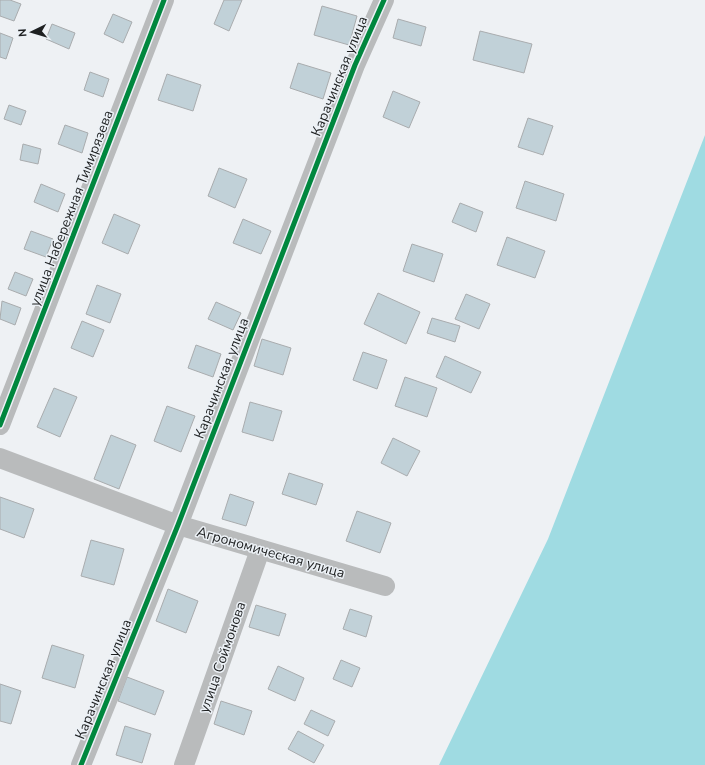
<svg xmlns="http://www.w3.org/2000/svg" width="705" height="765" font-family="'Nunito Sans',sans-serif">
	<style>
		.water { fill: #9fdbe2 }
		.building { fill: #c1d1d8; stroke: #a9acae }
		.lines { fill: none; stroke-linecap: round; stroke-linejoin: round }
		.minor { stroke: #b9bbbc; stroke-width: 20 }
		.cycleway-casing { stroke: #ecf1f6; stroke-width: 8 }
		.cycleway { stroke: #00873e; stroke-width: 5 }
		.labels { text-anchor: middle; stroke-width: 3; stroke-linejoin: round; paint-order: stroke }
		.street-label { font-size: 14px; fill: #1e2021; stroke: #ecf1f6 }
	</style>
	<rect width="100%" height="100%" fill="#eef1f4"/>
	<path class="water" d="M 705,135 L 705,765 L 439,765 L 548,539 Z"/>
	<path class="building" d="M 0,0 L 10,0 L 21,4 L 14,21 L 0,16 Z
		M 224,0 L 242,0 L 229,31 L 214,24 Z
		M 322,6 L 357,16 L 349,45 L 314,35 Z
		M 113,14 L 132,22 L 123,43 L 104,34 Z
		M 398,19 L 426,27 L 421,46 L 393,38 Z
		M 52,24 L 75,33 L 69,49 L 46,39 Z
		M 480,31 L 532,44 L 524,73 L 473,60 Z
		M 0,33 L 13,38 L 6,59 L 0,57 Z
		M 298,63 L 331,73 L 323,99 L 290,88 Z
		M 90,72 L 109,79 L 103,97 L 84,90 Z
		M 167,74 L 201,85 L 193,111 L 158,100 Z
		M 393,91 L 420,102 L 409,128 L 383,117 Z
		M 9,105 L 26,111 L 21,125 L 4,119 Z
		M 528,118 L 553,126 L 543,155 L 518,147 Z
		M 65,125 L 88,133 L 82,153 L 58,144 Z
		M 23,144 L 41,149 L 38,164 L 20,160 Z
		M 219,168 L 247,179 L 235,208 L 208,196 Z
		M 525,181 L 564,194 L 556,221 L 516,208 Z
		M 41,184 L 65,194 L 58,212 L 34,202 Z
		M 460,203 L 483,212 L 476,232 L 452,222 Z
		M 114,214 L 140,225 L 128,254 L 102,243 Z
		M 243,219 L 271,231 L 261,254 L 233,243 Z
		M 31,231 L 53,239 L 46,257 L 24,249 Z
		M 507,237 L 545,251 L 535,278 L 497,265 Z
		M 412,244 L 443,254 L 434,282 L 403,271 Z
		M 15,272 L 33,279 L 26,296 L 8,289 Z
		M 97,285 L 121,294 L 110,323 L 86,314 Z
		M 378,293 L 420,312 L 406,344 L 364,324 Z
		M 466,294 L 490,304 L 479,329 L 455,319 Z
		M 2,301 L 21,308 L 15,325 L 0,319 Z
		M 216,302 L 241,313 L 233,330 L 208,319 Z
		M 432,318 L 460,326 L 455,342 L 427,333 Z
		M 82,321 L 104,330 L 93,357 L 71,348 Z
		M 262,339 L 291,348 L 283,375 L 254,366 Z
		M 196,345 L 221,354 L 213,377 L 188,368 Z
		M 363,352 L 387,360 L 377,389 L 353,380 Z
		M 445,356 L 481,372 L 471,393 L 436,377 Z
		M 405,377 L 437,388 L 427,417 L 395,406 Z
		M 54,388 L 77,397 L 60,437 L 37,427 Z
		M 250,402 L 282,411 L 273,441 L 242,432 Z
		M 167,406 L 195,416 L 181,452 L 154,441 Z
		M 111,435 L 136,445 L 119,489 L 94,479 Z
		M 393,438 L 420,451 L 407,476 L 381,463 Z
		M 289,473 L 323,484 L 316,505 L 282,494 Z
		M 230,494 L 254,502 L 246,526 L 222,519 Z
		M 0,497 L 34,509 L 24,538 L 0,529 Z
		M 357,511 L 391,523 L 380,553 L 346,541 Z
		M 91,540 L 124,549 L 114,585 L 81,576 Z
		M 168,589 L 198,601 L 186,633 L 156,621 Z
		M 256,605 L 286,614 L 279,636 L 249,627 Z
		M 350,609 L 372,616 L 366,637 L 343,629 Z
		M 52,645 L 84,655 L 75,688 L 42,678 Z
		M 341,660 L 360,668 L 352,687 L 333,679 Z
		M 278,666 L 304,678 L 295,701 L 268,689 Z
		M 127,677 L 164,691 L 155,715 L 118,701 Z
		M 0,684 L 21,691 L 11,724 L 0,721 Z
		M 221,701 L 252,711 L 244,735 L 214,724 Z
		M 311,710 L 335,721 L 328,736 L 304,724 Z
		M 125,726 L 151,734 L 142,763 L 116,755 Z
		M 298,731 L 324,745 L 314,763 L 288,749 Z"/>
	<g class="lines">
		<path class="minor" d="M 0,425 L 164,0
			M 0,458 L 178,525 L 385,586
			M 81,765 L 178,525 L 355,65 L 384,0
			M 184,765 L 260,550"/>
		<defs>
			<path id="cycleway" d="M 0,425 L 164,0
				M 81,765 L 178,525 L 355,65 L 384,0"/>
		</defs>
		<use href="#cycleway" class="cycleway-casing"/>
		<use href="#cycleway" class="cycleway"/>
	</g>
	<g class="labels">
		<g class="street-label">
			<text transform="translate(339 76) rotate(-68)" y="5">Карачинская улица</text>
			<text transform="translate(71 208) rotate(-69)" y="5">улица Набережная Тимирязева</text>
			<text transform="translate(221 378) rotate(-69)" y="5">Карачинская улица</text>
			<text transform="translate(271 552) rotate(16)" y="5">Агрономическая улица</text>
			<text transform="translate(222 657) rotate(-71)" y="5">улица Соймонова</text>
			<text transform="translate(103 679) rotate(-68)" y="5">Карачинская улица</text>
		</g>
	</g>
	<g transform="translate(32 32) rotate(265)" stroke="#ecf1f6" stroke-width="3" paint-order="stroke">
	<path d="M0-3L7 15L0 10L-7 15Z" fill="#1e2021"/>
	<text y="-6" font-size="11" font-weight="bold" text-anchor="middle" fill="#1e2021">N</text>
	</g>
</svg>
